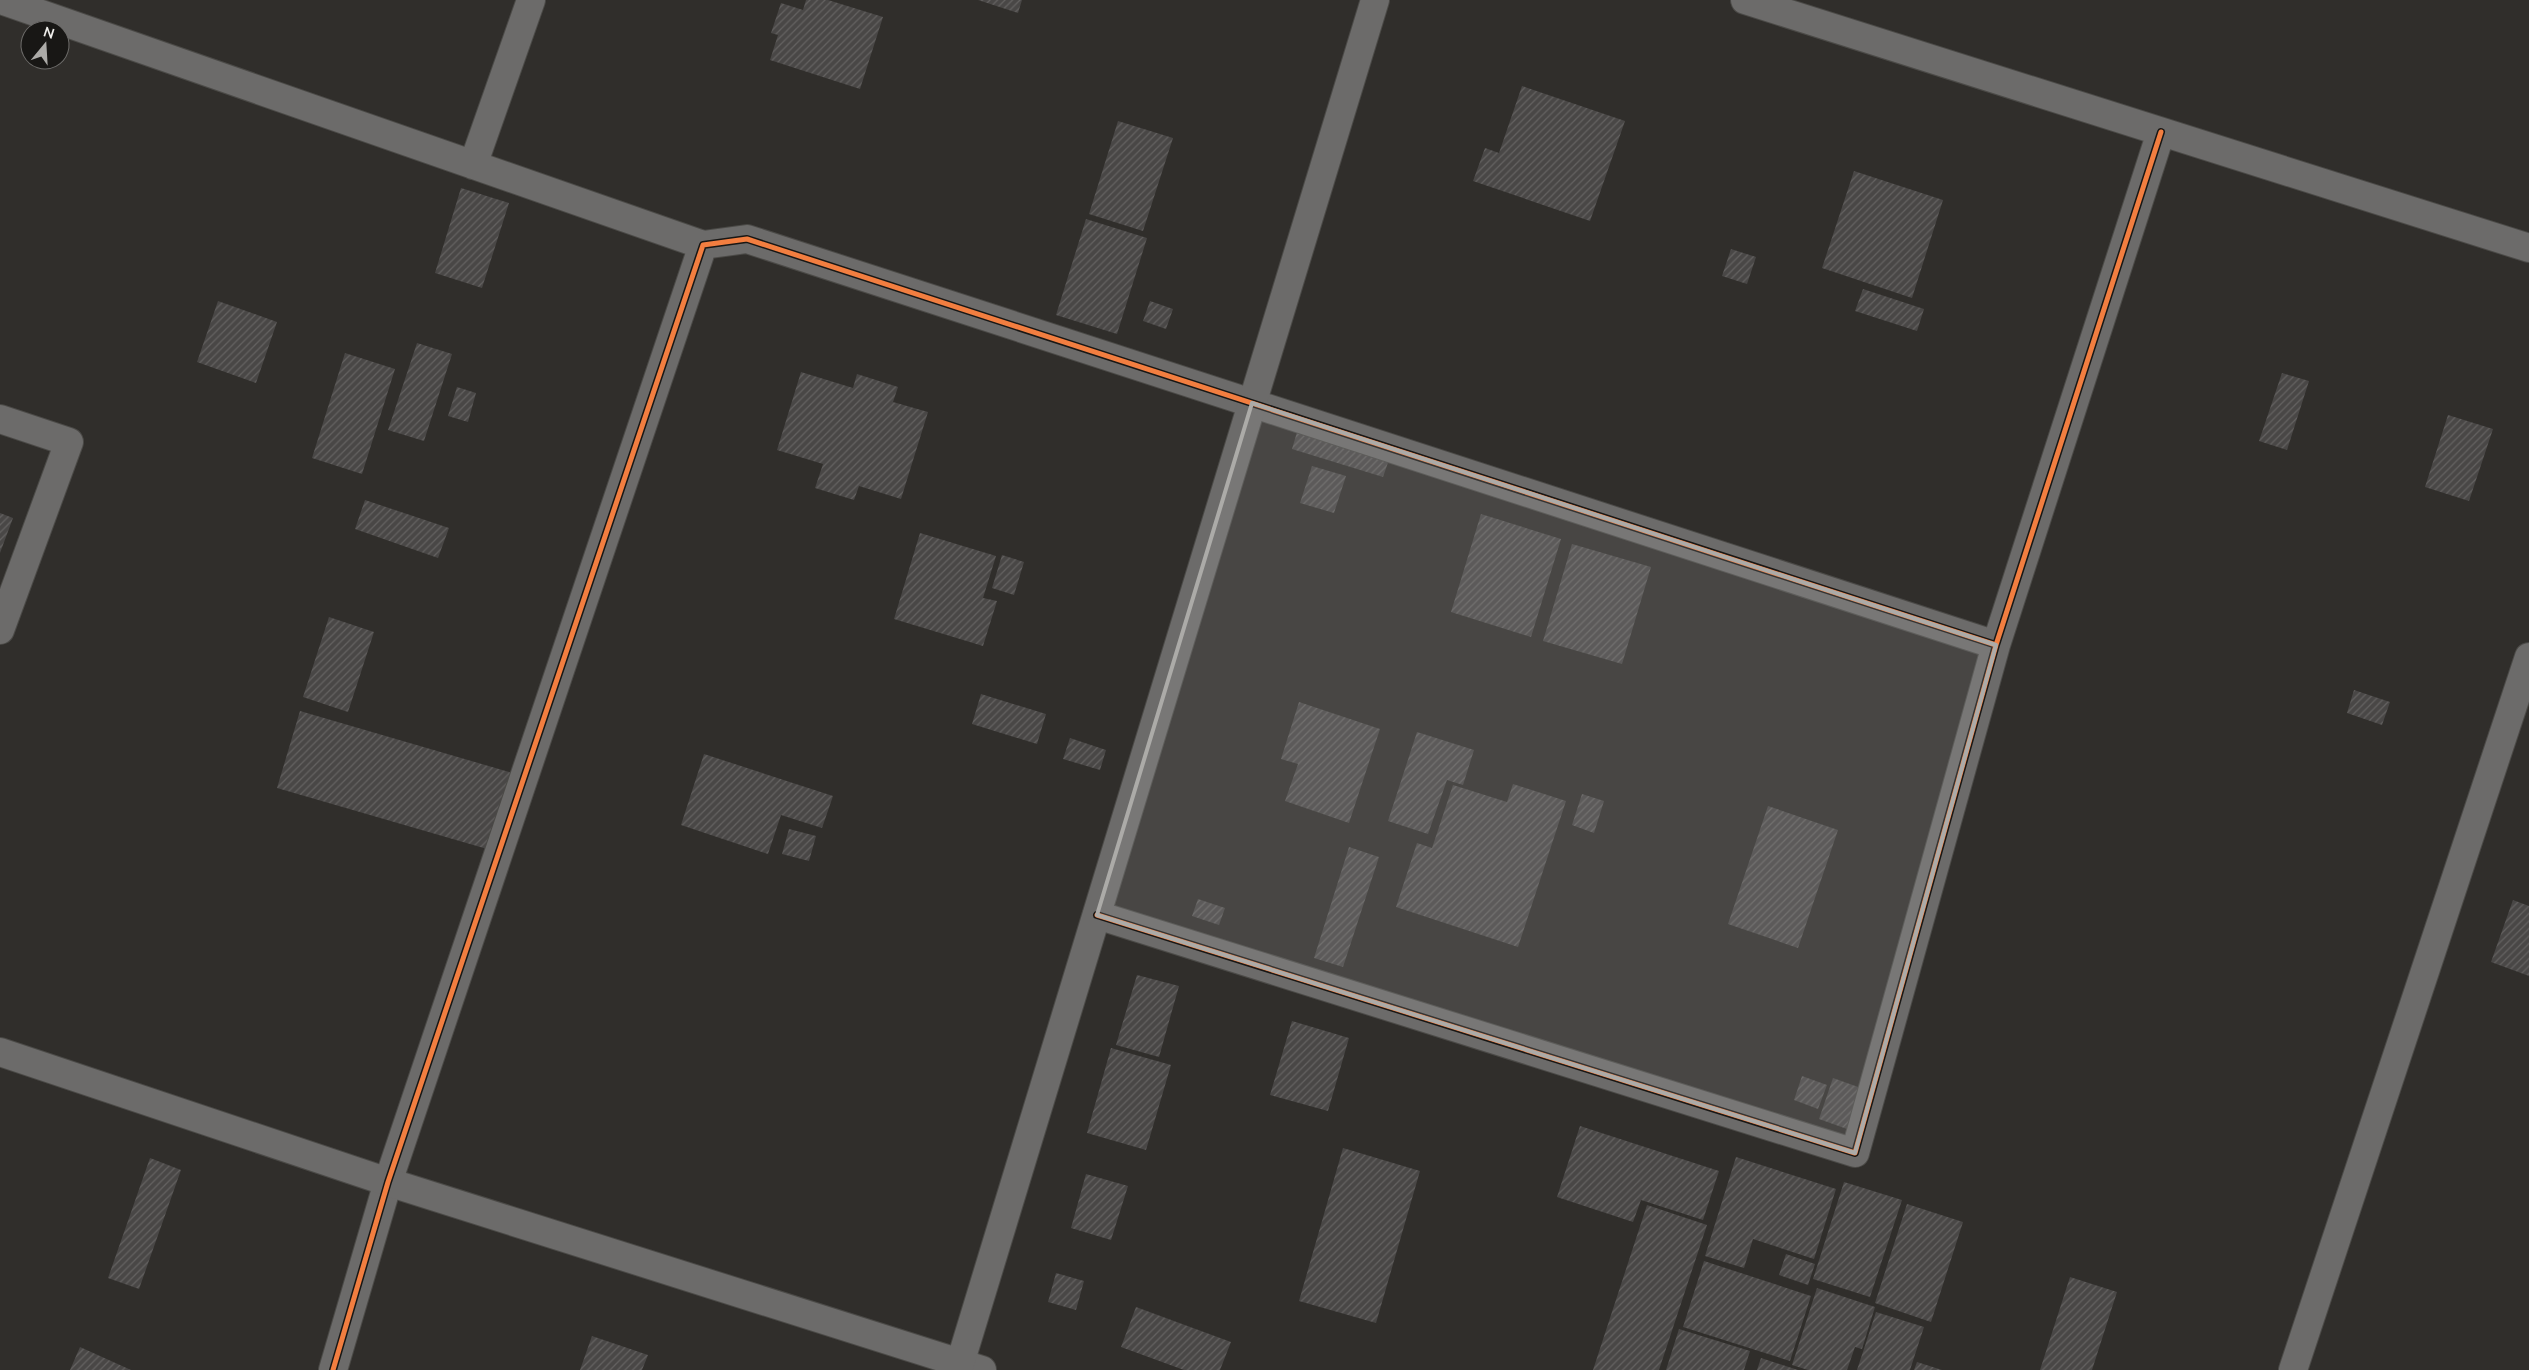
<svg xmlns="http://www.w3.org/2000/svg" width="2529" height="1370" font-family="'Nunito Sans',sans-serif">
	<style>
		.building { fill: url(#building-hatch) }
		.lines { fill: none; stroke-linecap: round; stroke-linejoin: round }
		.minor-casing { stroke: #4b4a47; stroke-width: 30 }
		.tertiary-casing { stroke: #4b4a47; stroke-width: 30 }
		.minor { stroke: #6c6b6a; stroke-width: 28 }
		.tertiary { stroke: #6c6b6a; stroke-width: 28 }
		.cycleway-casing { stroke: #181715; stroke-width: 8 }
		.cycleway { stroke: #f27e40; stroke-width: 5 }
		.marked { fill: #acaba8; fill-opacity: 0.2; stroke: #acaba8; stroke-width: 4; stroke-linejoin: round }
	</style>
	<defs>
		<pattern id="building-hatch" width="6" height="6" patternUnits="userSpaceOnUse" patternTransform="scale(1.25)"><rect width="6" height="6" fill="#494746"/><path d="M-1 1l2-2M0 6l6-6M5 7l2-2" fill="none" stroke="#646261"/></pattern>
	</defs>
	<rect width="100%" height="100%" fill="#302e2b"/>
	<path class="building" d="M 806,0 L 828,0 L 883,17 L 860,89 L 770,60 L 778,35 L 771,33 L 781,3 L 803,10 Z
		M 978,0 L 1022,0 L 1018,13 Z
		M 1522,86 L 1625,121 L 1590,221 L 1473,181 L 1485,148 L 1499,153 Z
		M 1118,121 L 1173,138 L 1143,231 L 1089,214 Z
		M 1854,171 L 1943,200 L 1912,298 L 1822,268 Z
		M 461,188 L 509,203 L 482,288 L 435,273 Z
		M 1086,219 L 1147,238 L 1117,334 L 1056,315 Z
		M 1731,249 L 1756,257 L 1747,284 L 1722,276 Z
		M 1863,289 L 1924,309 L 1917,331 L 1855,311 Z
		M 218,301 L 277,322 L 256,383 L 197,362 Z
		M 1150,301 L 1173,309 L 1166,329 L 1143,321 Z
		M 417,343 L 452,354 L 424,441 L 388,430 Z
		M 345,353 L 395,369 L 362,474 L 312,458 Z
		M 801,372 L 853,388 L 857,374 L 898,387 L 893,402 L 928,412 L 901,499 L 859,486 L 854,500 L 815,488 L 823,464 L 777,450 Z
		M 2282,373 L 2309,381 L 2287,450 L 2259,441 Z
		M 457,387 L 476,393 L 468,422 L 448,416 Z
		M 2448,415 L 2493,429 L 2469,501 L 2425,487 Z
		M 1300,422 L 1392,451 L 1383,477 L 1292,449 Z
		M 1312,466 L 1346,476 L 1334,513 L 1300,503 Z
		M 365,500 L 449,528 L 438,558 L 355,529 Z
		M 0,513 L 13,518 L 0,553 Z
		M 1481,514 L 1561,539 L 1531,637 L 1451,612 Z
		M 920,533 L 996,556 L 983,598 L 997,601 L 983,646 L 894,619 Z
		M 1572,544 L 1651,567 L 1622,664 L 1543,641 Z
		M 1002,555 L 1024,562 L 1014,595 L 992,588 Z
		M 329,617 L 374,632 L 348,712 L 303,697 Z
		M 2354,690 L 2390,702 L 2382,725 L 2347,713 Z
		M 981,694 L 1046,714 L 1037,744 L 972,724 Z
		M 1299,702 L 1380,729 L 1349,823 L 1285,801 L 1298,764 L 1281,759 Z
		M 300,711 L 516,774 L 494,851 L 277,788 Z
		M 1417,732 L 1474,750 L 1463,785 L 1447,780 L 1428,834 L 1388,821 Z
		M 1070,738 L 1106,750 L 1100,770 L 1063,759 Z
		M 704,754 L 833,796 L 822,828 L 781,815 L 768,854 L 681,825 Z
		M 1513,784 L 1566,801 L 1518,947 L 1396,907 L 1417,843 L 1432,848 L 1453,785 L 1507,802 Z
		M 1582,794 L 1604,801 L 1594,833 L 1572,825 Z
		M 1768,806 L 1838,830 L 1798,948 L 1728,924 Z
		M 789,829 L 816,836 L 809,861 L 782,854 Z
		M 1349,847 L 1379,857 L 1343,967 L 1314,958 Z
		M 1198,899 L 1225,908 L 1219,925 L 1192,916 Z
		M 2513,900 L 2529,906 L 2529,976 L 2491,962 Z
		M 1137,975 L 1179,986 L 1159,1057 L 1116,1045 Z
		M 1292,1021 L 1349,1038 L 1328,1111 L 1270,1095 Z
		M 1111,1048 L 1171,1065 L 1146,1150 L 1087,1133 Z
		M 1802,1076 L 1827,1085 L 1818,1109 L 1794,1100 Z
		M 1833,1078 L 1861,1088 L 1847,1129 L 1819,1119 Z
		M 1580,1126 L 1719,1171 L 1703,1220 L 1641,1200 L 1633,1222 L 1557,1197 Z
		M 1343,1148 L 1420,1171 L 1376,1323 L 1299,1301 Z
		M 1736,1157 L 1836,1189 L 1814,1259 L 1753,1239 L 1744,1268 L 1705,1256 Z
		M 150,1158 L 181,1170 L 139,1289 L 108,1278 Z
		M 1086,1174 L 1128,1186 L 1111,1240 L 1071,1228 Z
		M 1844,1182 L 1902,1200 L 1870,1297 L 1813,1279 Z
		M 1907,1204 L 1963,1222 L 1931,1322 L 1875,1303 Z
		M 1647,1205 L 1707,1225 L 1659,1370 L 1593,1370 Z
		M 1786,1254 L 1815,1264 L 1808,1285 L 1779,1275 Z
		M 1704,1261 L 1811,1296 L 1790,1361 L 1683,1327 Z
		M 1056,1273 L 1084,1281 L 1076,1310 L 1048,1302 Z
		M 2070,1277 L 2117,1292 L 2092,1370 L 2040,1370 Z
		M 1817,1288 L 1875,1307 L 1862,1349 L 1855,1347 L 1847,1370 L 1808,1370 L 1792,1365 Z
		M 1136,1307 L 1231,1342 L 1220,1370 L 1184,1370 L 1121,1347 Z
		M 1876,1312 L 1924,1327 L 1910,1370 L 1857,1370 Z
		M 1679,1329 L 1750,1351 L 1744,1370 L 1666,1370 Z
		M 592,1336 L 648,1355 L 642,1370 L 580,1370 Z
		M 80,1347 L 131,1370 L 70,1370 Z
		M 1761,1358 L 1798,1370 L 1757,1370 Z
		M 1917,1362 L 1942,1370 L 1914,1370 Z"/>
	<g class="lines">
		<defs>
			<path id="minor" d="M 1,0 L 703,245
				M 1745,0 L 2529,248
				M 473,165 L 531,0
				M 0,419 L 69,442 L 0,630
				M 1097,915 L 1855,1153 L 1996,645 L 2161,132
				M 960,1363 L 982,1370
				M 333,1370 L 388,1182 L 703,245 L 747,239 L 1996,645
				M 2293,1370 L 2529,657"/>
			<path id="tertiary" d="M 0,1052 L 388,1182 L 960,1363
				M 958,1370 L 1375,0"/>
		</defs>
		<use href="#minor" class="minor-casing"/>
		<use href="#tertiary" class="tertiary-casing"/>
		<use href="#minor" class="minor"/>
		<use href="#tertiary" class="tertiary"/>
		<defs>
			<path id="cycleway" d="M 1097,915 L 1855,1153 L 1996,645 L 2161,132
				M 333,1370 L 388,1182 L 703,245 L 747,239 L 1996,645"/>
		</defs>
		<use href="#cycleway" class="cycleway-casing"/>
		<use href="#cycleway" class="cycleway"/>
	</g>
	<path class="marked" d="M 1252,403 L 1996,645 L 1855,1153 L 1097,915 Z"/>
	<g transform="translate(45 45) rotate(18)"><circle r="24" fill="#181715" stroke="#6e6d6b"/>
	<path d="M0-4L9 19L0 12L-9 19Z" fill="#acaba8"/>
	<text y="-8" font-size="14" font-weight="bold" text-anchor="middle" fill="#efeeeb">N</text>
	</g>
</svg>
